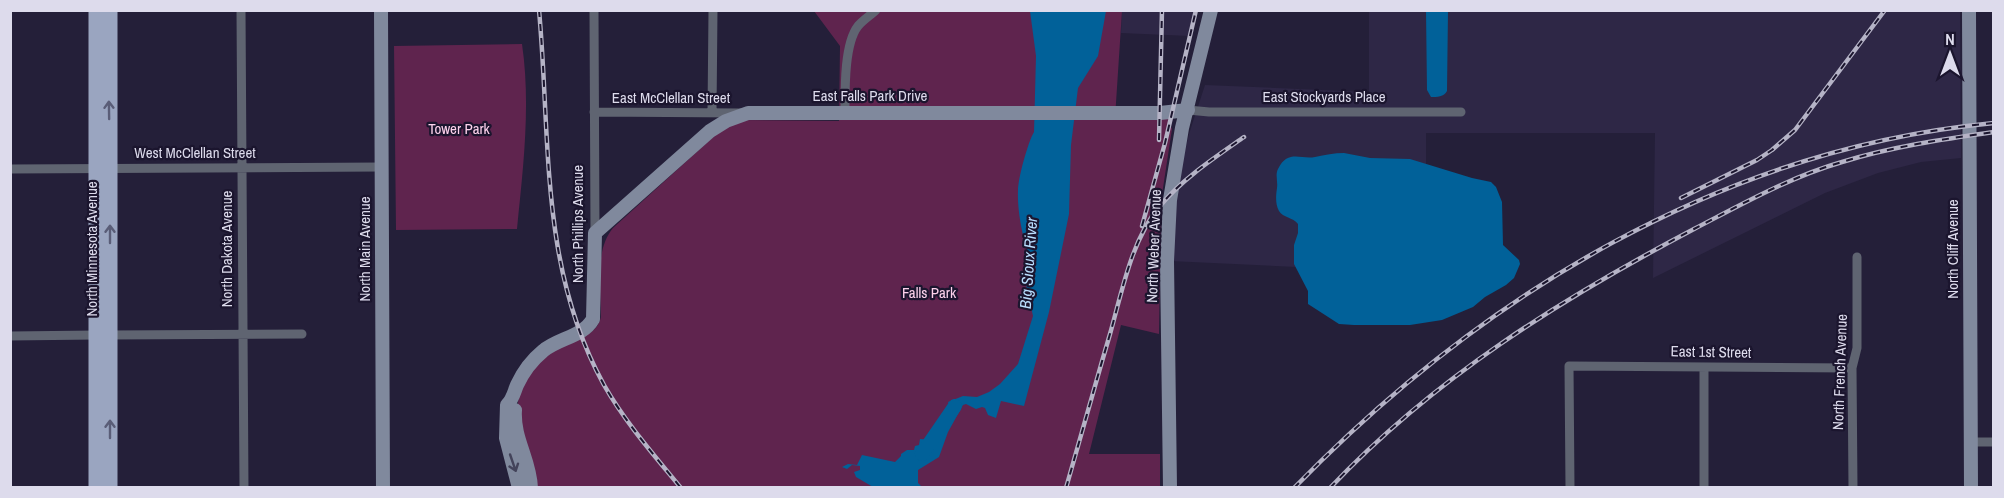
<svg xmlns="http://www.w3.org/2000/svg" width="2004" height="498" font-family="'Archivo Narrow',sans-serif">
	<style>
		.built { fill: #2e2746 }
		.green { fill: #5f244e }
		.water { fill: #016199 }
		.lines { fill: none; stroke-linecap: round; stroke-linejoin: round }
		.river { stroke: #016199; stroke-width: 14 }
		.street { stroke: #5f6471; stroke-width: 9 }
		.secondary { stroke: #80899d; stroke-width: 14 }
		.primary { stroke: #9aa5c0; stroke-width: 15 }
		.rail-casing { stroke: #b5b3c6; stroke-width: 4.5 }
		.rail { stroke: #1b152e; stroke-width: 2; stroke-dasharray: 7; stroke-linecap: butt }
		.oneway { stroke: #5a5d77 }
		.oneway2 { stroke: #43435a }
		.labels { text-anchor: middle; stroke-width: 4.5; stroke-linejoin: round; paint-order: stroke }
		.street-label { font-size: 15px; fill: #dddbec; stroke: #1b152e }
		.park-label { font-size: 15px; fill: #fdd2ec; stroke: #1b152e }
		.water-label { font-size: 16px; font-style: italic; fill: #b9defe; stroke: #1b152e }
	</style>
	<rect width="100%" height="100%" fill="#241f39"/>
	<path class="built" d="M 1122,11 L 1196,11 L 1190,36 L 1121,33 Z
		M 1369,11 L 1960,11 L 1961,158 L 1921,162 L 1878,173 L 1825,193 L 1653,278 L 1655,133 L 1426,133 L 1426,168 L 1361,270 L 1170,261 L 1178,180 L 1189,134 L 1205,85 L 1369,92 Z"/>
	<path class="green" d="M 814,11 L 1122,11 L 1115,118 L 1168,119 L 1172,129 L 1161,201 L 1159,334 L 1121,325 L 1089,454 L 1160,454 L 1160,487 L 535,488 C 529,462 520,435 518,409 C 516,378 548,351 574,340 C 587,335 597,332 601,317 C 601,289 594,251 613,228 L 722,129 L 744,120 L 839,121 L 840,46 Z
		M 522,44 C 531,105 523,169 517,229 L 396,230 L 394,46 Z"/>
	<path class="water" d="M 1030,11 L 1106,11 L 1098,56 L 1078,88 L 1071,145 L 1069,214 L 1049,312 L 1024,406 L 1001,401 L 996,418 L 988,415 L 985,408 L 982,407 L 976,409 L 966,404 L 963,405 L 948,432 L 939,457 L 918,470 L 918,483 L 922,487 L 873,487 L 856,477 L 854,472 L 860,470 L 860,466 L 852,465 L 847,469 L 842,467 L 848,464 L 857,465 L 862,455 L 895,462 L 901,456 L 901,454 L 907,450 L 914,450 L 915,446 L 919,445 L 920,439 C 936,440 939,437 945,422 L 944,419 L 951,409 L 948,402 L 963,396 L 977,397 L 989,392 L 1000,384 L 1018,364 L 1033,316 L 1025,280 L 1028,274 L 1031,274 L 1036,269 L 1031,263 L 1033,261 C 1023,246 1017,209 1018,191 C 1018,178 1028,142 1034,132 L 1036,56 Z
		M 1426,11 L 1448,11 L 1447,91 C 1444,97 1437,97 1431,97 L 1427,90 Z
		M 1344,153 L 1370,158 L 1410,159 L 1472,178 L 1491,182 L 1496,187 L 1502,202 L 1503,245 L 1519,260 L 1520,264 L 1514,278 L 1506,285 L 1485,297 L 1473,307 L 1442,320 L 1410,325 L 1354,325 L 1339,324 L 1308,304 L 1308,291 L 1294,264 L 1294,245 L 1298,233 L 1298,224 C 1293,217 1283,218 1279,211 C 1275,204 1276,195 1277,188 C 1278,181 1275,175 1278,169 C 1288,149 1301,160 1315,157 C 1325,155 1334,153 1344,153 Z"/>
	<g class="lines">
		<path class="river" d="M 922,454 L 955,406"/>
		<path class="street" d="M 241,10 L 244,488
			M 594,10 L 595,233
			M 1188,110 L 1209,112 L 1461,112
			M 594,112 L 741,113
			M 712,113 L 713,10
			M 845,113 C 845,90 844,44 858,26 C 863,20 871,15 876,10
			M 10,169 L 381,167
			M 109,335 L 302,334
			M 10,336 L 96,335
			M 1704,367 L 1704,488
			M 1971,442 L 1994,442
			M 1570,488 L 1569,366 L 1852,368
			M 1853,488 L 1852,368 L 1857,348 L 1857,257"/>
		<path class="secondary" d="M 381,10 L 383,488
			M 1969,10 L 1971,488
			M 515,410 C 513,439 530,459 531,488
			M 519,488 L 506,438 L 507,405 C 513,399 514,392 517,385 C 523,372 532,360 543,351 C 558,338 583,337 593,319 L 595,233 L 710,131 L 726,121 L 748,113 L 1160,113 L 1188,110
			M 1170,488 L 1167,261 L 1170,200 L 1182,128 L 1211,10"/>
		<path class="primary" d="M 96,10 L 96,488
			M 110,488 L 110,10"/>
		<defs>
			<path id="rail" d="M 539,10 C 551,140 539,267 604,385 C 625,422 654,455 681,488
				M 1159,140 L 1162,10
				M 1681,198 L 1757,160 L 1772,150 L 1795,130 L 1885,10
				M 1142,226 L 1165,143 L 1196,10
				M 1066,488 C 1081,436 1095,385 1110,334 C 1122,292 1131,241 1159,207 C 1182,179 1214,158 1244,137
				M 1294,488 C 1482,295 1721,149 1994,123
				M 1330,488 C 1434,378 1561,299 1694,229 C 1742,204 1790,177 1842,162 C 1890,147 1944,139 1994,132"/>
		</defs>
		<use href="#rail" class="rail-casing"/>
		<use href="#rail" class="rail"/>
	</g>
	<defs><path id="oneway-shaft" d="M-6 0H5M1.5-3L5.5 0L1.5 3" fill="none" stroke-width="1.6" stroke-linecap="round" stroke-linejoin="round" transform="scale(1.5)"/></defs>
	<g class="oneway">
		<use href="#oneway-shaft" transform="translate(109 110) rotate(-91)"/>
		<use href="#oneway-shaft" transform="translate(110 234) rotate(-90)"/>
		<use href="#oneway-shaft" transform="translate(110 429) rotate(-90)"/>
	</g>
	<use class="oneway2" href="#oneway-shaft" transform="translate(513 463) rotate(71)"/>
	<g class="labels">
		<g class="street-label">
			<text x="870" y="101">East Falls Park Drive</text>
			<text x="1324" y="102">East Stockyards Place</text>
			<text x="671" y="103">East McClellan Street</text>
			<text x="195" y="158">West McClellan Street</text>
			<text transform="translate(578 224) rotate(-90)" y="5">North Phillips Avenue</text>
			<text transform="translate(1154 246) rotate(-88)" y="5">North Weber Avenue</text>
			<text transform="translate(92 249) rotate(-90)" y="5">North Minnesota Avenue</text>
			<text transform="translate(227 249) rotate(-90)" y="5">North Dakota Avenue</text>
			<text transform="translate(365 249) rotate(-90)" y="5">North Main Avenue</text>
			<text transform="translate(1953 249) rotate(-90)" y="5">North Cliff Avenue</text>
			<text transform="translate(1711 352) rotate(1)" y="5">East 1st Street</text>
			<text transform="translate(1840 372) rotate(-88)" y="5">North French Avenue</text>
		</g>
		<g class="park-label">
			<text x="459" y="134">Tower Park</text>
			<text x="929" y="298">Falls Park</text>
		</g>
		<g class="water-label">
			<text transform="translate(1028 263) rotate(-86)" y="6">Big Sioux River</text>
		</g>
	</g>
	<rect width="2004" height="498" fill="none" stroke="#dddbec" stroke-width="24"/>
	<g transform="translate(1950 54)" stroke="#1b152e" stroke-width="4.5" paint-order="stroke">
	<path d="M0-4.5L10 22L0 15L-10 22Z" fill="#dddbec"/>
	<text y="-9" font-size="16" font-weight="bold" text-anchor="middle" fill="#dddbec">N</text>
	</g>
</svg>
